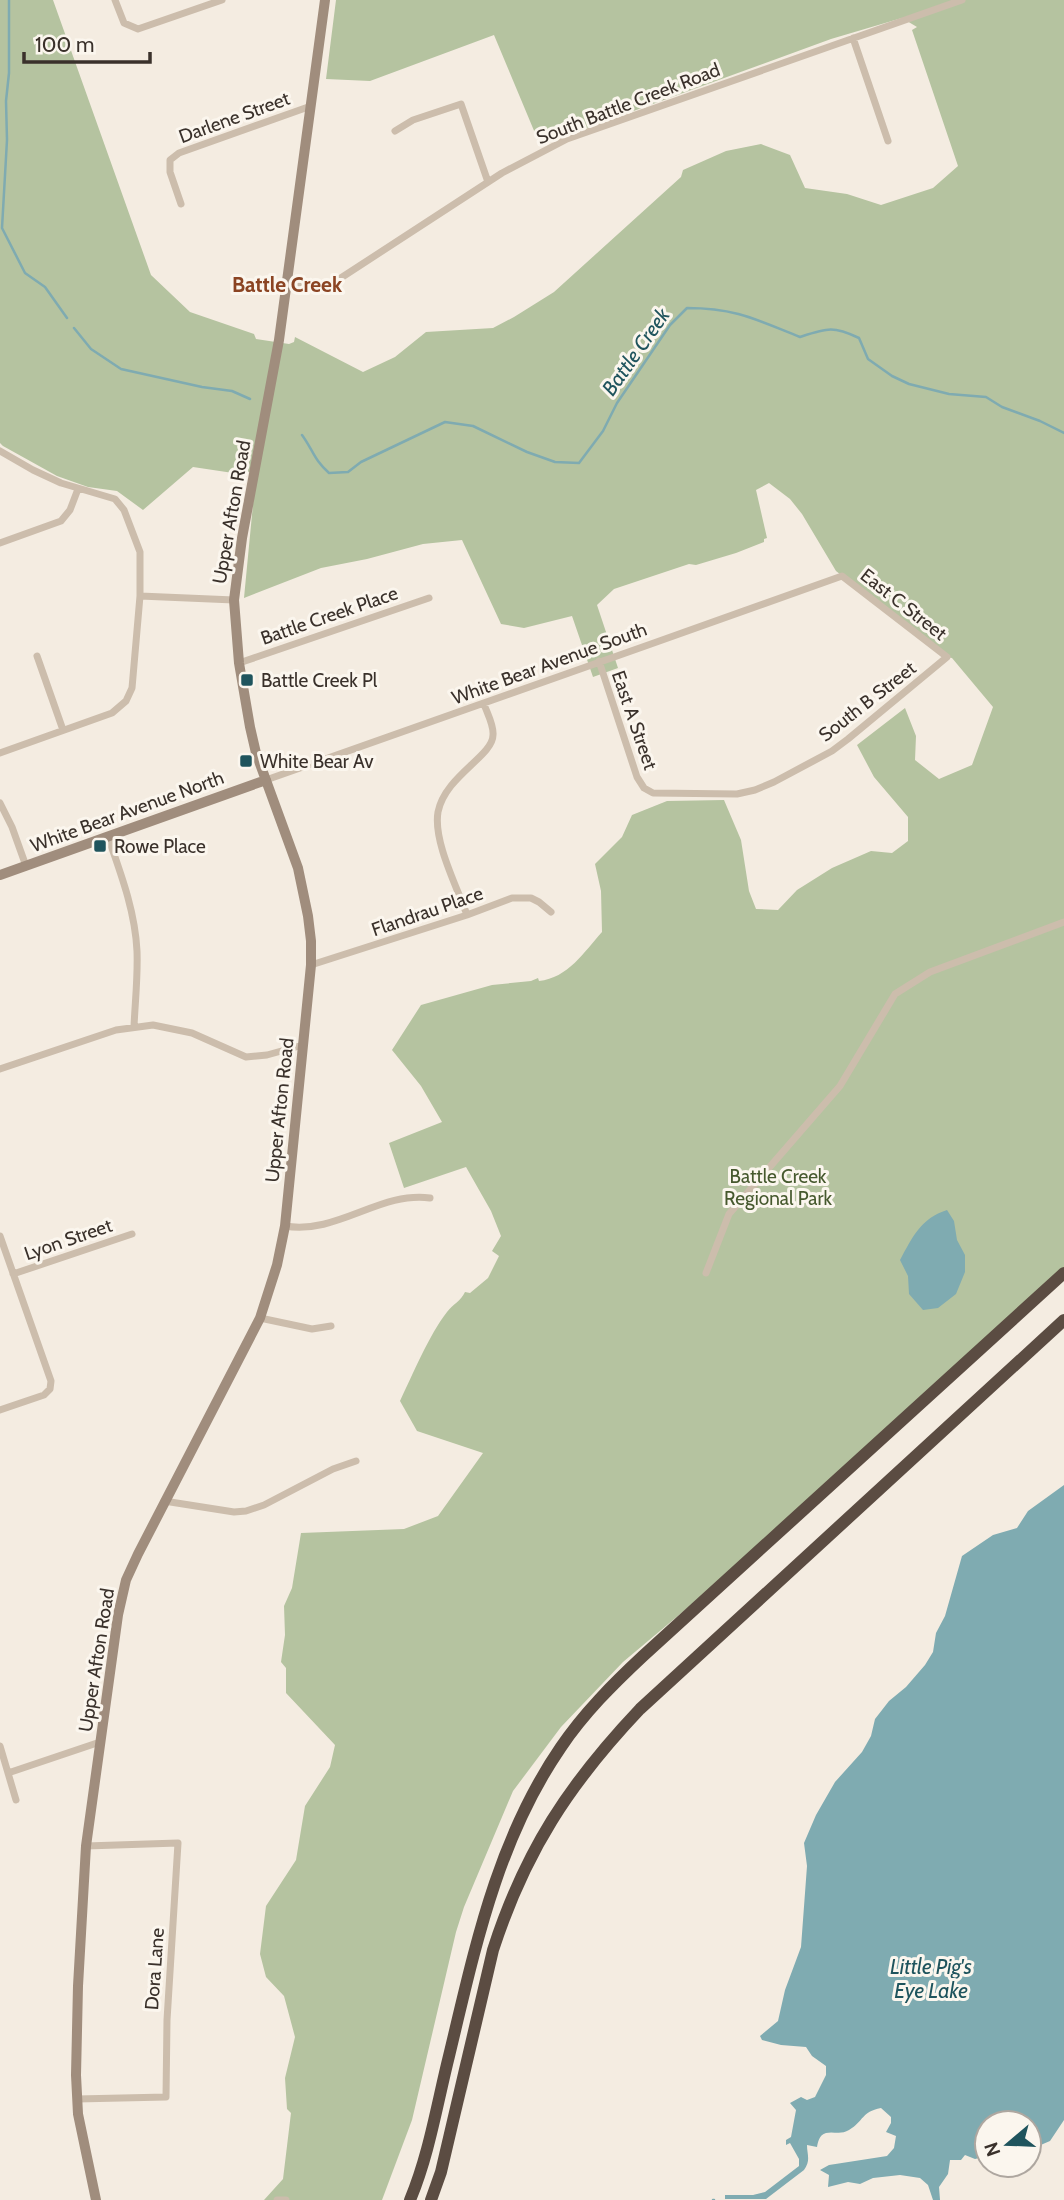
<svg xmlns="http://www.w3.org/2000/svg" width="1064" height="2200" font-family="Cabin,sans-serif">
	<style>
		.green { fill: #b5c3a0 }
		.water { fill: #7fabb1 }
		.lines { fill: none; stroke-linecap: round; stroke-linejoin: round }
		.stream { stroke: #7fabb1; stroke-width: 2.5 }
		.street { stroke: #ccbdac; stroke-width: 7 }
		.secondary { stroke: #a08d7d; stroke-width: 10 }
		.highway { stroke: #5b4c42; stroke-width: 12 }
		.poi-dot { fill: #1f545d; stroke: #fbf6ee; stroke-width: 2.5 }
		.labels { text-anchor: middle; stroke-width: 6; stroke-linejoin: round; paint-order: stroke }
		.street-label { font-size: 19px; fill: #3a312b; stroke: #fbf6ee }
		.poi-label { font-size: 19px; fill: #3a312b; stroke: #fbf6ee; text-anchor: start }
		.park-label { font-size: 19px; fill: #46592e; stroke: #fbf6ee }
		.neighbourhood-label { font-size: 21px; font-weight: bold; fill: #8b4423; stroke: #fbf6ee }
		.water-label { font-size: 21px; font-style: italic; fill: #1f545d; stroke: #fbf6ee }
	</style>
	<rect width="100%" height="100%" fill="#f4ece1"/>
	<path class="green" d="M 0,0 L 53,0 L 151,275 L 190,312 L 254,334 L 256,339 L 289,344 L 294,342 L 295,337 L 363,372 L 395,357 L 426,332 L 493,328 L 514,317 L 554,292 L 681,177 L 683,170 L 726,151 L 761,144 L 790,155 L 805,188 L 847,194 L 881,205 L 933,188 L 958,166 L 912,30 L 917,27 L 902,18 L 831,39 L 540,145 L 494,35 L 370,81 L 326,79 L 336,0 L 1064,0 L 1064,1279 L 830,1488 L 623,1662 L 561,1727 L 513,1791 L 464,1907 L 456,1932 L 412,2120 L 382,2200 L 264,2200 L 283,2179 L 291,2113 L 287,2109 L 285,2078 L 295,2037 L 284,1996 L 266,1977 L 260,1954 L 266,1906 L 296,1860 L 305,1806 L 330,1767 L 335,1745 L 286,1693 L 286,1668 L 281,1662 L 285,1635 L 284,1606 L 292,1588 L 301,1533 L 404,1529 L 438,1516 L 483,1453 L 417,1431 L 400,1401 C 413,1374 429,1335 447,1312 C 453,1304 461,1301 465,1292 L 470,1293 L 488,1278 L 499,1256 L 492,1251 L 501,1236 L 491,1211 L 466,1167 L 404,1188 L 389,1143 L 442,1122 L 421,1086 L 392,1050 L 421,1005 L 492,985 L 531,981 L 538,978 L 539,981 C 568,978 584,952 602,932 L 601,891 L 595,864 L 622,837 L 632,815 L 667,801 L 724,800 L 741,840 L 749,891 L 756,909 L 778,910 L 797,890 L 832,868 L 871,851 L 892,853 L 908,841 L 908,817 L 874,777 L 857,745 L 905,708 L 916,736 L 915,760 L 939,779 L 972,765 L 993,707 L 952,658 L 946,657 L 836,571 L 802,514 L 790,499 L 769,483 L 756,490 L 767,538 L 764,539 L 764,542 L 736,553 L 696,565 L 689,564 L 614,589 L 597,605 L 618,668 L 593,677 L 572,616 L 524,628 L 501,624 L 462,540 L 423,544 L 367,559 L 321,568 L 244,598 L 256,473 L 236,470 L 233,473 L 193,467 L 143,510 L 117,491 L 88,487 L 57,476 L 3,446 L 0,443 Z"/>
	<path class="water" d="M 947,1210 L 954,1221 L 957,1240 L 965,1255 L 965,1272 L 956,1294 L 938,1308 L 923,1310 L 909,1294 L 908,1276 L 900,1260 C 912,1238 921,1218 947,1210 Z
		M 1064,1485 L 1064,2120 L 1050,2141 L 1029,2150 L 1029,2123 L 987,2123 L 987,2156 L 975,2159 L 965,2155 L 961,2160 L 950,2160 L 948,2174 L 939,2187 L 940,2200 L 933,2200 L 928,2185 L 920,2178 L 900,2175 L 873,2178 L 860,2184 L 848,2182 L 828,2187 L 829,2175 L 820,2170 L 829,2165 L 887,2156 L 894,2148 L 896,2136 L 886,2132 L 891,2123 L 891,2117 L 881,2108 C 861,2112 864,2121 849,2130 C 841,2135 833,2131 826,2133 C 819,2135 818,2142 817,2147 L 807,2145 C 807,2155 811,2160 804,2170 L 766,2199 L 725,2199 L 725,2195 L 753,2195 L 765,2192 L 799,2166 L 799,2159 L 790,2143 L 786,2145 L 786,2140 L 791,2137 L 796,2110 L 790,2103 L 801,2097 L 807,2100 L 815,2097 L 826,2075 L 826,2066 L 812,2056 L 806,2047 L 781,2045 L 762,2040 L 760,2036 L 778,2021 L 785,1990 L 801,1947 L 807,1866 L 804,1843 L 816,1815 L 835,1782 L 862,1752 L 871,1736 L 875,1719 L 889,1701 L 906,1687 L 925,1665 L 933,1652 L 936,1633 L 945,1616 L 962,1556 L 993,1535 L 1017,1528 L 1028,1511 Z"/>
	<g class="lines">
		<path class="stream" d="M 9,0 L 9,73 L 6,101 L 7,140 L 2,228 L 25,273 L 45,287 L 67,318
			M 74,328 L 91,349 L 121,369 L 202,387 L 232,391 L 250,399
			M 302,435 C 313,450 314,460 329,473 L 348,472 L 361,462 L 445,422 L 473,426 L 527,452 L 555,462 L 579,463 L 603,431 L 617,403 L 670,325 L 687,308 C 736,308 757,320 800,337 C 828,328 833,326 859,338 L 868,359 L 892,376 L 909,384 L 949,394 L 986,397 L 1002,407 L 1040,421 L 1064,433
			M 713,2200 L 714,2200"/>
		<path class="street" d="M 115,0 L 124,23 L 138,29 L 222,0
			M 853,38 L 888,141
			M 395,131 L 413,120 L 461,104 L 488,182
			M 181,204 L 170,172 L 170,160 L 179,153 L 311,106
			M 287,285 L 313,287 L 330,285 L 502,173 L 567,139 L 962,0
			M 0,451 L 33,470 L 61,483 L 115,499 L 124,510 L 140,552 L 140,596 L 132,688 L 126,701 L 112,713 L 0,753
			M 0,543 L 61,521 L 70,510 L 78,489
			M 140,596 L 234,600
			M 37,656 L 63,730
			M 239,663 L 429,598
			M 266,780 C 459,713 650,644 842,576 L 947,657 L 848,739 L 832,751 L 774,782 L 755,790 L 737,794 L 653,793 L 644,788 L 637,777 L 599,661
			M 0,803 L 12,827 L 26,866
			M 108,837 C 121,874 135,911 137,951 C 138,977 135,1002 134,1027
			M 467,915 C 457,887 433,841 438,812 C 445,776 493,756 493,735 C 494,725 487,713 484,704
			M 311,965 L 467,915 L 512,898 L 531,898 L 539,902 L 551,912
			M 0,1069 L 116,1030 L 153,1025 L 192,1033 L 246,1057 L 267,1055 L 303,1045
			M 285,1226 C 337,1235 380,1191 430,1198
			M 0,1236 L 51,1381 L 50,1389 L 44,1395 L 0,1410
			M 706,1273 L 729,1214 L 840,1086 L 895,994 L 930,972 L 1064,922
			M 13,1274 L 132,1234
			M 260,1318 L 312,1329 L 331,1326
			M 164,1501 L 234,1512 L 246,1511 L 264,1505 L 333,1469 L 356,1461
			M 0,1746 L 16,1800
			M 8,1773 L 100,1742
			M 77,2099 L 166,2097 L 167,2020 L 178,1843 L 86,1846
			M 277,2200 L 286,2200"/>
		<path class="secondary" d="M 0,875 L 266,780
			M 96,2200 L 78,2114 L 76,2075 L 78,1986 L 86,1846 L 118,1615 L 126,1580 L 138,1554 L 260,1318 L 277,1265 L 285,1226 L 311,965 L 311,941 L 308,916 L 298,868 L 256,753 L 250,727 L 239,663 L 234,600 L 242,538 L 279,340 L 325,0"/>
		<path class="highway" d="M 410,2200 C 429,2155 437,2104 449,2056 C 475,1948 497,1840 561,1747 C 584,1713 613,1684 643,1656 L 1064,1273
			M 431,2200 L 441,2172 L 493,1950 C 525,1851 569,1784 640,1709 L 1064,1320"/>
	</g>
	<g class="poi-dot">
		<rect x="240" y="673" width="14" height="14" rx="3.5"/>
		<rect x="239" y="754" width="14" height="14" rx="3.5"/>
		<rect x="93" y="839" width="14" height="14" rx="3.5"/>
	</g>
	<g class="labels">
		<g class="street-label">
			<text transform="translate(628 103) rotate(-21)" y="7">South Battle Creek Road</text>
			<text transform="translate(234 117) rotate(-20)" y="7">Darlene Street</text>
			<text transform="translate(231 512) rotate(-80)" y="7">Upper Afton Road</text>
			<text transform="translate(904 604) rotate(38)" y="7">East C Street</text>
			<text transform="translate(329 615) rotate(-19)" y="7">Battle Creek Place</text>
			<text transform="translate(549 663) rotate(-20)" y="7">White Bear Avenue South</text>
			<text transform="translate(867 701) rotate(-38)" y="7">South B Street</text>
			<text transform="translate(635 720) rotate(71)" y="7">East A Street</text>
			<text transform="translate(127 811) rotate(-20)" y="7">White Bear Avenue North</text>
			<text transform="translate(427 911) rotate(-19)" y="7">Flandrau Place</text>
			<text transform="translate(279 1110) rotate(-84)" y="7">Upper Afton Road</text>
			<text transform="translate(68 1239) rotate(-19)" y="7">Lyon Street</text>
			<text transform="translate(96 1660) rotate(-81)" y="7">Upper Afton Road</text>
			<text transform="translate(154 1969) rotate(-86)" y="7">Dora Lane</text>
		</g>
		<g class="poi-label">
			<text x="261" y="687">Battle Creek Pl</text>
			<text x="260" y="768">White Bear Av</text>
			<text x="114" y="853">Rowe Place</text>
		</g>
		<g class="park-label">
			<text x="778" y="1183">Battle Creek<tspan x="778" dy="22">Regional Park</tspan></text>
		</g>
		<g class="neighbourhood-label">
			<text x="287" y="292">Battle Creek</text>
		</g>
		<g class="water-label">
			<text transform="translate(636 352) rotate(-55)" y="7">Battle Creek</text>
			<text x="931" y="1974">Little Pig's<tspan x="931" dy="24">Eye Lake</tspan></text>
		</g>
	</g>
	<g transform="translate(1008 2144) rotate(251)"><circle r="33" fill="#fbf6ee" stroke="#aea7a0" stroke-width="2"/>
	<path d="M0-5L12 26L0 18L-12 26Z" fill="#1f545d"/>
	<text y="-10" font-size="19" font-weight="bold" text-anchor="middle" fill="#3a312b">N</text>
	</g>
	<path d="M24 52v10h126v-10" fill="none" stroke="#3a312b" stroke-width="3.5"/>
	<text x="35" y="52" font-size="21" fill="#3a312b" stroke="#fbf6ee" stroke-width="5" paint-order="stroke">100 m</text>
</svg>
